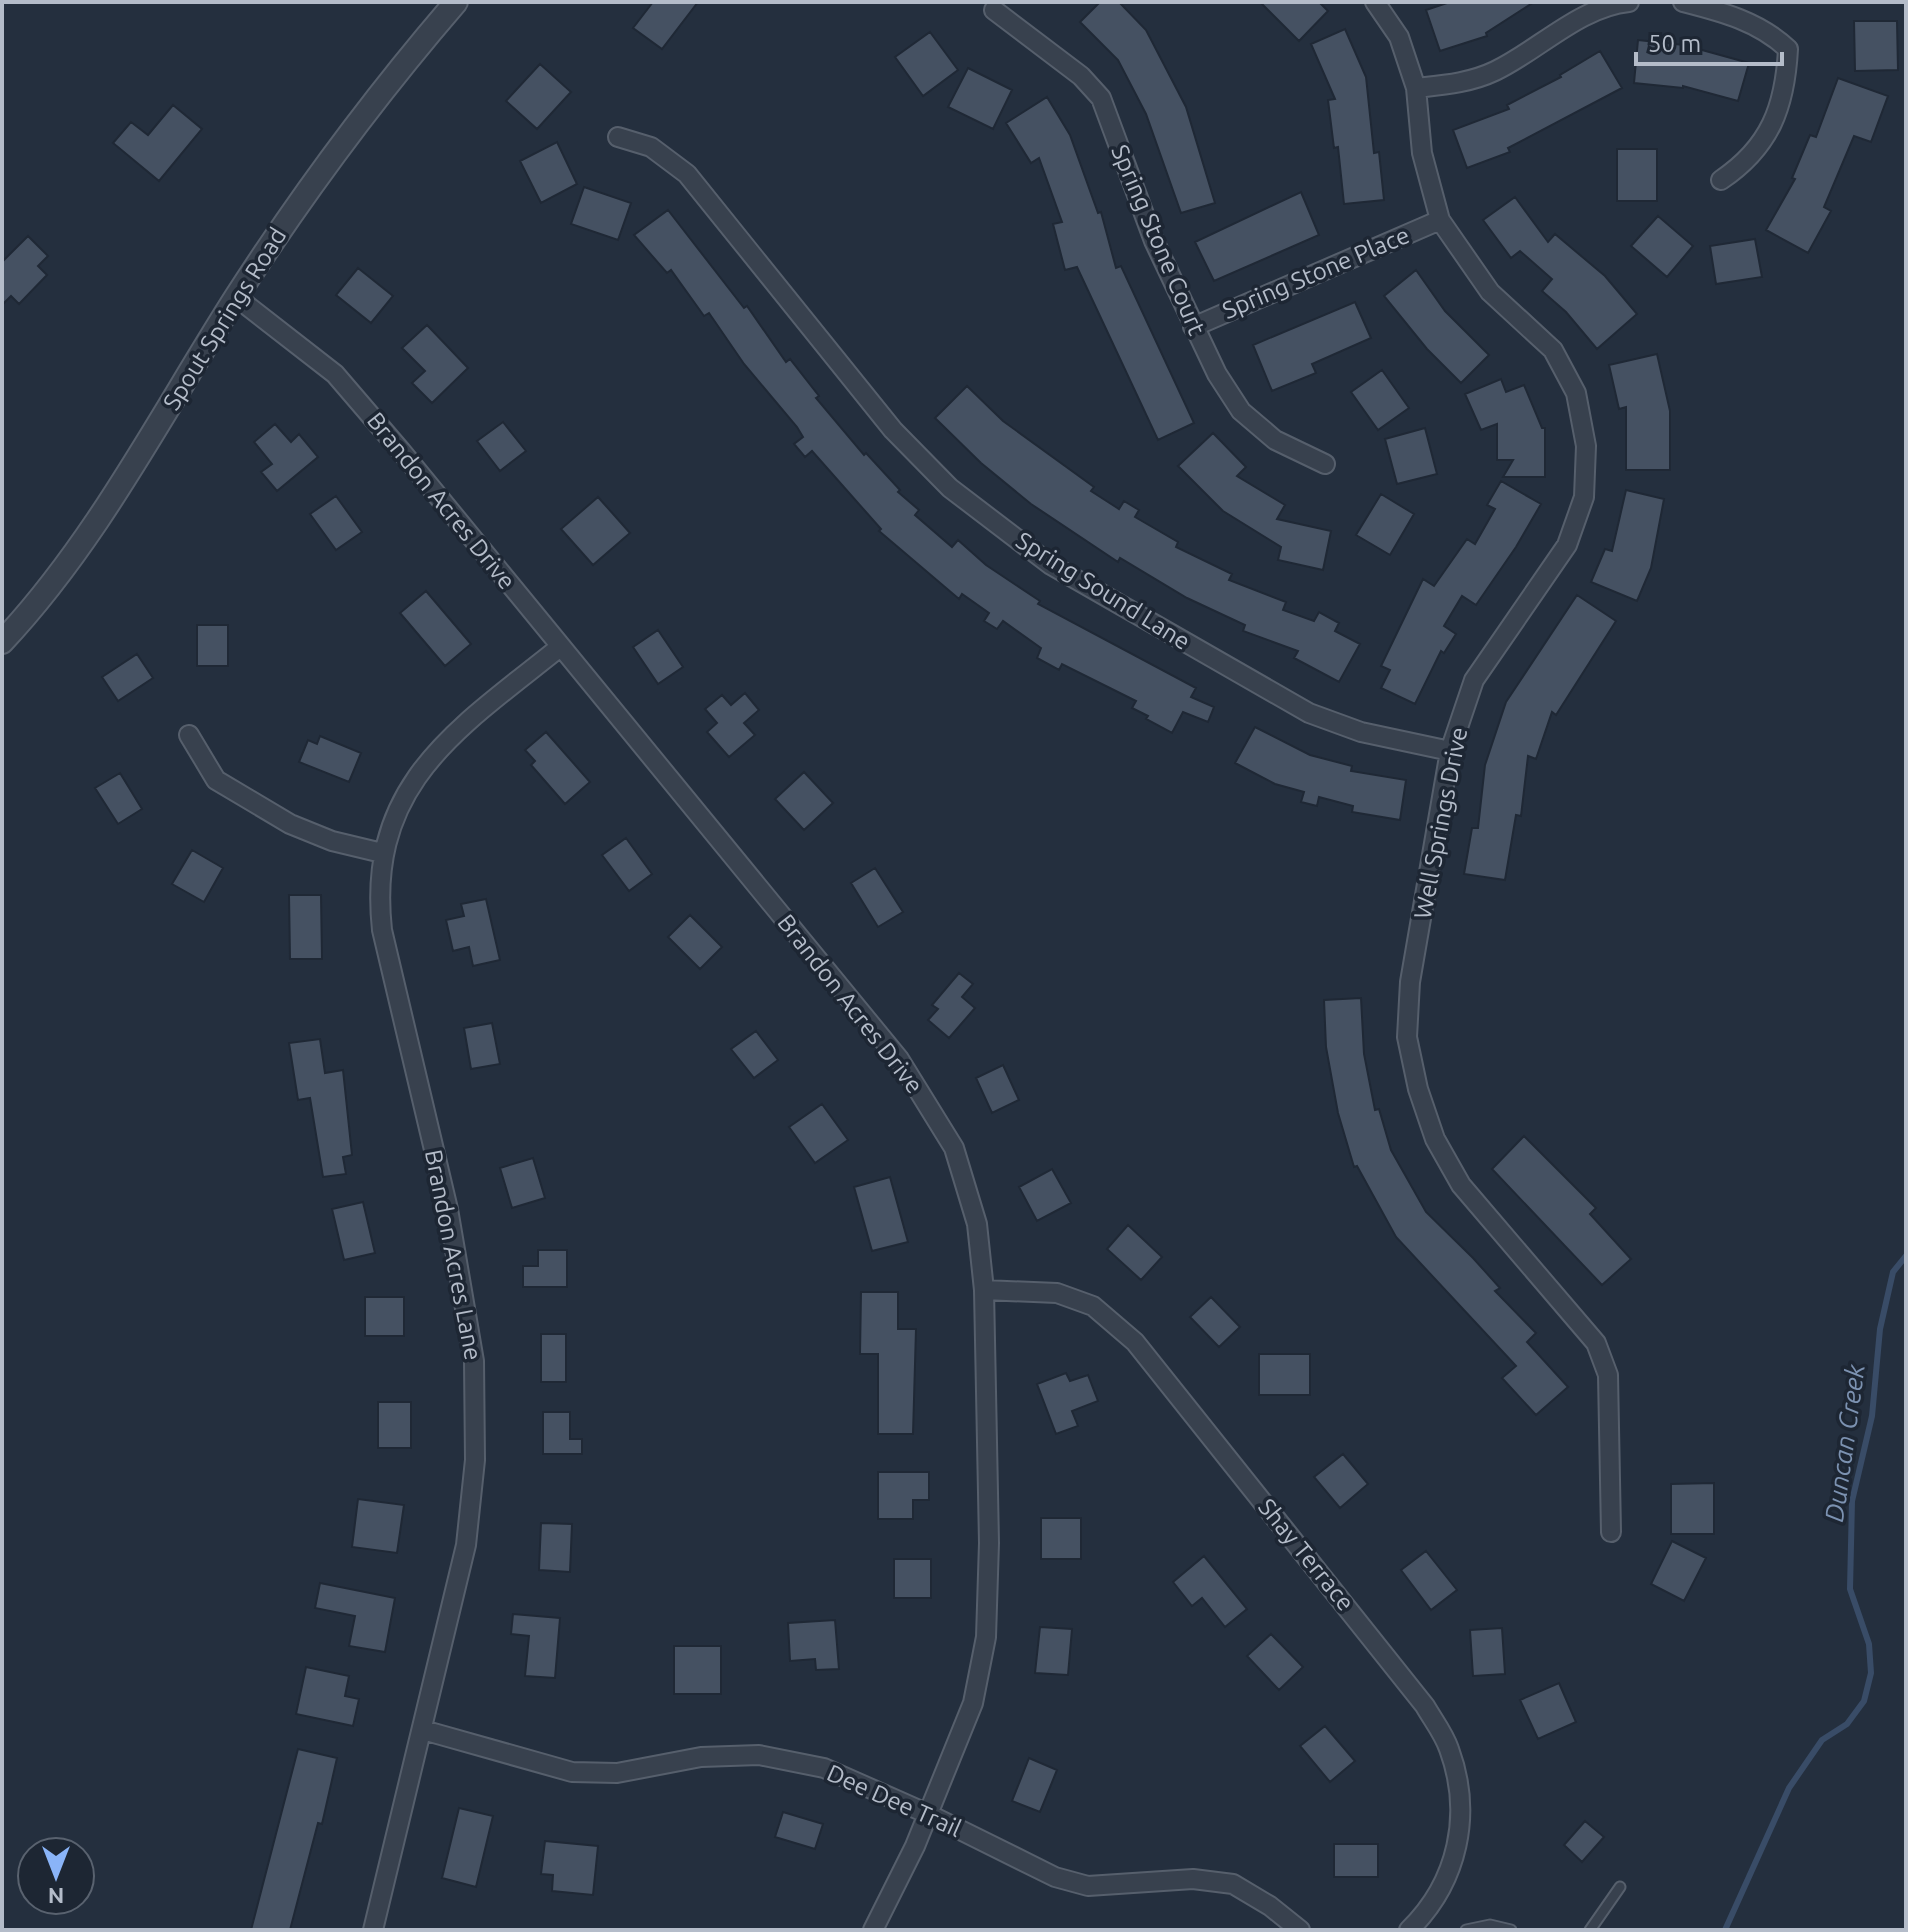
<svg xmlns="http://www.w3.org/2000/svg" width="1908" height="1932" font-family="Ubuntu,sans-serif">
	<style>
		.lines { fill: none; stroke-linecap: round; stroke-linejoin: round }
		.stream { stroke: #394c67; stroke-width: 6 }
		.building { fill: #455162; stroke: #1f2835; stroke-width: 2 }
		.service-casing { stroke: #565f6c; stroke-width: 13 }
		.minor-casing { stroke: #565f6c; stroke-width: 22 }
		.tertiary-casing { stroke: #565f6c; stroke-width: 26 }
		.service { stroke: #38414e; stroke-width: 9 }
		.minor { stroke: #38414e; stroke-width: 18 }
		.tertiary { stroke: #38414e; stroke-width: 22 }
		.labels { text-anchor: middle; stroke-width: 7; stroke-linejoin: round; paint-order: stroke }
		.street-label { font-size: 24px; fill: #b4bcc9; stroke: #1d2633 }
		.water-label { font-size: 26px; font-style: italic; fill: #7c92b1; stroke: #1d2633 }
	</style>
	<rect width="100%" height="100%" fill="#242f3e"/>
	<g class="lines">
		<path class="stream" d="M 1725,1930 L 1789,1788 L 1822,1740 L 1847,1724 L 1864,1701 L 1871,1673 L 1869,1644 L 1850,1589 L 1852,1501 L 1872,1416 L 1880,1329 L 1893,1272 L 1906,1256"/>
	</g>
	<path class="building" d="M 653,2 L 698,2 L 662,49 L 633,28 Z
		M 1100,2 L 1119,2 L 1146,30 L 1186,107 L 1215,203 L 1181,213 L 1146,114 L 1118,60 L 1080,22 Z
		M 1260,2 L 1319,2 L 1328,11 L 1299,41 Z
		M 1450,2 L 1534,2 L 1486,33 L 1487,36 L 1440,51 L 1426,10 Z
		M 1854,21 L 1897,21 L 1898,70 L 1855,71 Z
		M 1345,29 L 1366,77 L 1374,153 L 1379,152 L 1384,200 L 1344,204 L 1338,147 L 1334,148 L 1328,100 L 1335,99 L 1311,44 Z
		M 930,32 L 958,70 L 923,96 L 895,57 Z
		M 1638,40 L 1684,45 L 1749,63 L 1738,101 L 1683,86 L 1683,88 L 1634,83 Z
		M 1600,51 L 1622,88 L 1508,148 L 1510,152 L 1467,168 L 1453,130 L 1509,109 L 1507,105 L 1561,77 L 1560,75 Z
		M 540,64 L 571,92 L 537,129 L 506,101 Z
		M 968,68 L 1012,90 L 993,129 L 948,107 Z
		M 1838,78 L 1888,96 L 1871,142 L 1854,136 L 1824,207 L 1831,211 L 1808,253 L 1766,230 L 1795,179 L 1792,178 L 1810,135 L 1816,137 Z
		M 1047,97 L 1070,135 L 1098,213 L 1101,212 L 1116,268 L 1121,266 L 1194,423 L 1158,440 L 1077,267 L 1065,270 L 1053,224 L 1062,222 L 1039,158 L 1031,163 L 1006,123 Z
		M 173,105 L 202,129 L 159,181 L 113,143 L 131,122 L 148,135 Z
		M 557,142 L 577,184 L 541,203 L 520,161 Z
		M 1617,149 L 1657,149 L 1657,201 L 1617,201 Z
		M 584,187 L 631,203 L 618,240 L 571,224 Z
		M 1301,192 L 1319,235 L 1214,281 L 1195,242 Z
		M 1515,197 L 1548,242 L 1555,234 L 1605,276 L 1637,314 L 1597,349 L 1566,312 L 1542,291 L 1552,279 L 1520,251 L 1511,258 L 1483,220 Z
		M 668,210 L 744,308 L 747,306 L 786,362 L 790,359 L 819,396 L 816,398 L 864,455 L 866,453 L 900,490 L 898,492 L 919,510 L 915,515 L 952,547 L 958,540 L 986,565 L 1040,601 L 1038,604 L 1196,688 L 1191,697 L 1214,707 L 1208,722 L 1183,712 L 1172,733 L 1146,719 L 1148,716 L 1132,708 L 1136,701 L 1062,664 L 1059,670 L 1037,658 L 1041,648 L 1003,621 L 997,629 L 984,621 L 989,613 L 962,594 L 959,599 L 879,531 L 881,529 L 812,451 L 805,457 L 794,444 L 803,437 L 797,427 L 744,364 L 709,313 L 704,316 L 671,270 L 667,273 L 634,235 Z
		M 1658,216 L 1693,246 L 1667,277 L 1631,246 Z
		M 28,236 L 48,256 L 38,266 L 47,275 L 19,304 L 11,296 L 2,305 L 2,262 Z
		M 1755,239 L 1762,277 L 1716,284 L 1710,246 Z
		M 358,268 L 393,296 L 371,323 L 336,295 Z
		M 1416,270 L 1445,311 L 1489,355 L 1461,383 L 1427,349 L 1384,296 Z
		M 1355,302 L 1371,338 L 1312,364 L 1316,373 L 1272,391 L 1253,345 Z
		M 427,325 L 468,368 L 432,403 L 412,383 L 425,371 L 402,348 Z
		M 1657,354 L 1670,411 L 1670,470 L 1626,470 L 1626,407 L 1619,409 L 1609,365 Z
		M 1382,370 L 1409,408 L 1378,430 L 1351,392 Z
		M 1501,379 L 1506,392 L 1524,385 L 1542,428 L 1545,428 L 1545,477 L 1503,477 L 1513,460 L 1497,460 L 1497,424 L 1481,430 L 1465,394 Z
		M 967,386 L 1003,421 L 1094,487 L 1091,491 L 1119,509 L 1124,501 L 1139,510 L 1135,517 L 1178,542 L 1176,547 L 1232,574 L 1229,580 L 1286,602 L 1283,610 L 1314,621 L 1319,612 L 1339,623 L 1335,631 L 1360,644 L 1339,682 L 1294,658 L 1298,651 L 1243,631 L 1245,625 L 1187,598 L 1120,558 L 1118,562 L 1031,504 L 981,463 L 935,418 Z
		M 503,422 L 526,451 L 500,471 L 477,441 Z
		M 275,424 L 291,442 L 299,434 L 318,457 L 277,491 L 261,472 L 272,464 L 254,442 Z
		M 1425,428 L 1437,474 L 1397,484 L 1385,439 Z
		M 1213,433 L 1246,467 L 1237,476 L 1285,505 L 1277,519 L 1331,531 L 1323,570 L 1278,560 L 1281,547 L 1223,511 L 1178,466 Z
		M 1501,481 L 1541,504 L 1516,547 L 1476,605 L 1462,596 L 1444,626 L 1456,634 L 1444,653 L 1441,651 L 1415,704 L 1381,688 L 1390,670 L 1381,666 L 1423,579 L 1434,586 L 1467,539 L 1475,544 L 1495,509 L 1487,505 Z
		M 1626,490 L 1664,499 L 1651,568 L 1637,601 L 1591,582 L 1605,549 L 1612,551 Z
		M 1381,494 L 1414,514 L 1390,555 L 1356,535 Z
		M 336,496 L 362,532 L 336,550 L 310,514 Z
		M 598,497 L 630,533 L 593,565 L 561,529 Z
		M 426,591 L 471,644 L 445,666 L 400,613 Z
		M 1577,595 L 1616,621 L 1556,715 L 1552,712 L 1536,759 L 1528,756 L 1521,816 L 1516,815 L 1505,880 L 1464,874 L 1472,828 L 1478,828 L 1485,765 L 1506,702 Z
		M 197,625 L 228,625 L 228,666 L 197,666 Z
		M 658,630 L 683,667 L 658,684 L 633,647 Z
		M 137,654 L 153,678 L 118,701 L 102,677 Z
		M 745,693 L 759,710 L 744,723 L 755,735 L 729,757 L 707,732 L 717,723 L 705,709 L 722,695 L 731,705 Z
		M 1255,727 L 1310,755 L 1352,766 L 1351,771 L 1406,780 L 1400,820 L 1352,812 L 1353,806 L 1319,797 L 1317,806 L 1301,802 L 1304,792 L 1275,784 L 1235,763 Z
		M 546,732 L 590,782 L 565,804 L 531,765 L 535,761 L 525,750 Z
		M 320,736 L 361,753 L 349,782 L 299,762 L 308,740 L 317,744 Z
		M 804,772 L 833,803 L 804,830 L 775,799 Z
		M 120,773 L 142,809 L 118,824 L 95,788 Z
		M 626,838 L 652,874 L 629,891 L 602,855 Z
		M 192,850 L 223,868 L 204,902 L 172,884 Z
		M 875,868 L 903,912 L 878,927 L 851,883 Z
		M 289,895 L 321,895 L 322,959 L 290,959 Z
		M 486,899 L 500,960 L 473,966 L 469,947 L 453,951 L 446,920 L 464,916 L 461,904 Z
		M 690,915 L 722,947 L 700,969 L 668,937 Z
		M 959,973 L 973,984 L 962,997 L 975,1008 L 949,1038 L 928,1020 L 938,1009 L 932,1005 Z
		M 1361,998 L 1364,1054 L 1375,1110 L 1379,1109 L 1391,1150 L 1426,1212 L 1473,1258 L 1500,1288 L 1495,1291 L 1536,1333 L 1527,1342 L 1568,1387 L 1536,1415 L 1502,1378 L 1516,1366 L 1396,1237 L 1357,1166 L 1354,1167 L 1338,1113 L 1326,1047 L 1324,1000 Z
		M 492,1023 L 500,1064 L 471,1069 L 464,1028 Z
		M 756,1031 L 778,1060 L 754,1078 L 731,1049 Z
		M 320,1039 L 325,1073 L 343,1070 L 352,1155 L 343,1157 L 346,1174 L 323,1177 L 310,1098 L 298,1100 L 289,1043 Z
		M 1003,1065 L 1019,1100 L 992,1113 L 976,1078 Z
		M 822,1104 L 848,1140 L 815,1163 L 789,1127 Z
		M 1524,1136 L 1596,1208 L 1590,1214 L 1631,1259 L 1602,1285 L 1492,1169 Z
		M 533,1158 L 545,1198 L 512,1208 L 500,1168 Z
		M 1052,1169 L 1071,1203 L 1037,1221 L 1019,1187 Z
		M 890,1177 L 908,1242 L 872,1251 L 854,1187 Z
		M 363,1202 L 375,1253 L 344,1260 L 332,1209 Z
		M 1128,1225 L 1162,1257 L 1141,1280 L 1107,1249 Z
		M 538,1250 L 567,1250 L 567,1287 L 523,1287 L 523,1266 L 538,1266 Z
		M 861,1292 L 898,1292 L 898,1329 L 916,1329 L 913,1434 L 878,1434 L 878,1354 L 860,1354 Z
		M 365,1297 L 404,1297 L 404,1336 L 365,1336 Z
		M 1211,1297 L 1240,1327 L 1219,1347 L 1190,1317 Z
		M 541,1334 L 566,1334 L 566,1382 L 541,1382 Z
		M 1259,1354 L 1310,1354 L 1310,1395 L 1259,1395 Z
		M 1066,1373 L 1070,1381 L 1088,1375 L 1098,1401 L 1072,1411 L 1078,1426 L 1056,1434 L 1037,1384 Z
		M 378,1402 L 411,1402 L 411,1448 L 378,1448 Z
		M 543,1412 L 570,1412 L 570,1439 L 582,1439 L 582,1454 L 543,1454 Z
		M 1343,1454 L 1368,1484 L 1340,1508 L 1314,1477 Z
		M 878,1472 L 929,1472 L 929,1500 L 913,1500 L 913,1519 L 878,1519 Z
		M 1714,1483 L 1714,1534 L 1671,1534 L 1671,1484 Z
		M 358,1499 L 404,1505 L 397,1553 L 352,1547 Z
		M 1041,1518 L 1081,1518 L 1081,1559 L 1041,1559 Z
		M 541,1523 L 572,1524 L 570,1572 L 539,1570 Z
		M 1672,1541 L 1706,1558 L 1684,1601 L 1651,1584 Z
		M 1426,1551 L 1457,1590 L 1431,1610 L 1401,1570 Z
		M 1204,1556 L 1247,1609 L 1225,1627 L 1202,1598 L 1192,1606 L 1173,1582 Z
		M 894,1559 L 931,1559 L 931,1598 L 894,1598 Z
		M 320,1583 L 395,1598 L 385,1652 L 349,1646 L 355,1616 L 315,1608 Z
		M 513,1614 L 560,1618 L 555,1678 L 525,1676 L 529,1636 L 511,1634 Z
		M 835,1620 L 839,1669 L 816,1670 L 815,1659 L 790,1661 L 788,1623 Z
		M 1040,1627 L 1072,1629 L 1068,1675 L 1035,1673 Z
		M 1502,1628 L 1505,1674 L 1473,1676 L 1470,1630 Z
		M 1271,1634 L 1303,1667 L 1279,1690 L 1247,1656 Z
		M 674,1646 L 721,1646 L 721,1694 L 674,1694 Z
		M 306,1667 L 349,1676 L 345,1696 L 359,1699 L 353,1726 L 296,1714 Z
		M 1559,1683 L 1576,1722 L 1538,1739 L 1520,1700 Z
		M 1325,1726 L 1355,1761 L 1330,1782 L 1300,1746 Z
		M 298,1749 L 337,1758 L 322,1824 L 318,1823 L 290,1930 L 251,1930 Z
		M 1029,1758 L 1057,1770 L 1040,1812 L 1012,1801 Z
		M 459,1808 L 493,1816 L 476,1887 L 442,1878 Z
		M 783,1812 L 823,1824 L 815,1849 L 775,1837 Z
		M 1585,1821 L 1604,1837 L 1582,1862 L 1564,1845 Z
		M 545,1841 L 598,1846 L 593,1895 L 552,1891 L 553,1875 L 541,1874 Z
		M 1334,1844 L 1378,1844 L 1378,1877 L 1334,1877 Z"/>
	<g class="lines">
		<defs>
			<path id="service" d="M 1466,1930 L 1490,1925 L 1511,1930
				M 1590,1930 L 1620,1887"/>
			<path id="minor" d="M 1375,2 L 1399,37 L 1416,88 L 1422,153 L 1440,220 L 1490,292 L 1553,350 L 1576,393 L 1586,446 L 1584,497 L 1567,545 L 1474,680 L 1450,751 L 1410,982 L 1407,1037 L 1418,1089 L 1435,1139 L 1461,1185 L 1596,1343 L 1608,1375 L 1611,1532
				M 1683,2 C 1722,12 1758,21 1788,49 C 1785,107 1770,147 1721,180
				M 994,10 L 1081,76 L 1101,98 L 1154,241 L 1217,374 L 1241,411 L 1275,440 L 1325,464
				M 1416,88 C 1443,85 1470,83 1495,71 C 1539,50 1579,7 1629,2
				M 618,137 L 651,147 L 687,174 L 893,430 L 950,488 L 1051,565 L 1309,713 L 1361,732 L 1450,751
				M 236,297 L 335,374 L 401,451 L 899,1059 L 954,1148 L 977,1224 L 984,1290 L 989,1543 L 986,1637 L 973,1703 L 915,1846 L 873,1930
				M 1193,327 L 1440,220
				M 189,735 L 216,780 L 290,824 L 332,841 L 382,853
				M 984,1290 L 1057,1293 L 1093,1306 L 1135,1342 L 1425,1706 C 1433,1720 1444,1734 1449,1749 C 1473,1814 1458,1882 1409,1930
				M 423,1730 L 572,1772 L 617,1773 L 701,1757 L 759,1755 L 824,1768 L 928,1814 L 1055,1877 L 1088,1886 L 1193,1879 L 1233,1884 L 1270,1906 L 1300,1930
				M 373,1930 L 466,1545 L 475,1460 L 474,1361 L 448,1209 L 382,930 C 366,783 458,729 560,647"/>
			<path id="tertiary" d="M 2,642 C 97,541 162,413 236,297 C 303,193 375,96 456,2"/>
		</defs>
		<use href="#service" class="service-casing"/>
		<use href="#minor" class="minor-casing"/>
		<use href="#tertiary" class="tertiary-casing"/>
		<use href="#service" class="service"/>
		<use href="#minor" class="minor"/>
		<use href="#tertiary" class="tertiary"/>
	</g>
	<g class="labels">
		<g class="street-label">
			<text transform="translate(1158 240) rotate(67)" y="8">Spring Stone Court</text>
			<text transform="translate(1316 273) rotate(-23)" y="8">Spring Stone Place</text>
			<text transform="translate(225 319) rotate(-58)" y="8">Spout Springs Road</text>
			<text transform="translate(441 501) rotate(51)" y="8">Brandon Acres Drive</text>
			<text transform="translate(1103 591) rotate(32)" y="8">Spring Sound Lane</text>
			<text transform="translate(1441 823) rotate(-79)" y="8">Well Springs Drive</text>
			<text transform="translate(850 1004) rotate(52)" y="8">Brandon Acres Drive</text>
			<text transform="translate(453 1255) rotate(79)" y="8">Brandon Acres Lane</text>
			<text transform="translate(1306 1555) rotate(51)" y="8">Shay Terrace</text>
			<text transform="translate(894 1801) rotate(24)" y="8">Dee Dee Trail</text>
		</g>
		<g class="water-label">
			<text transform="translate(1845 1443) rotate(-82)" y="9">Duncan Creek</text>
		</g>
	</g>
	<rect width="1908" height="1932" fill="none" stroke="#b4bcc9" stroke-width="8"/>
	<g transform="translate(56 1876) rotate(180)"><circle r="38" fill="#1d2633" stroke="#59626f" stroke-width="2"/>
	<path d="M0-6L14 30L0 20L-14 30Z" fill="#8ab4f8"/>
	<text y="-12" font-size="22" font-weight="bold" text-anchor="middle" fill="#b4bcc9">N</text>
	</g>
	<path d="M1636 52v12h146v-12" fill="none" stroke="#b4bcc9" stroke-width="4"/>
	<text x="1648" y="52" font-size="24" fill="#b4bcc9" stroke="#1d2633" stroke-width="6" paint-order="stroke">50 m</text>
</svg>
